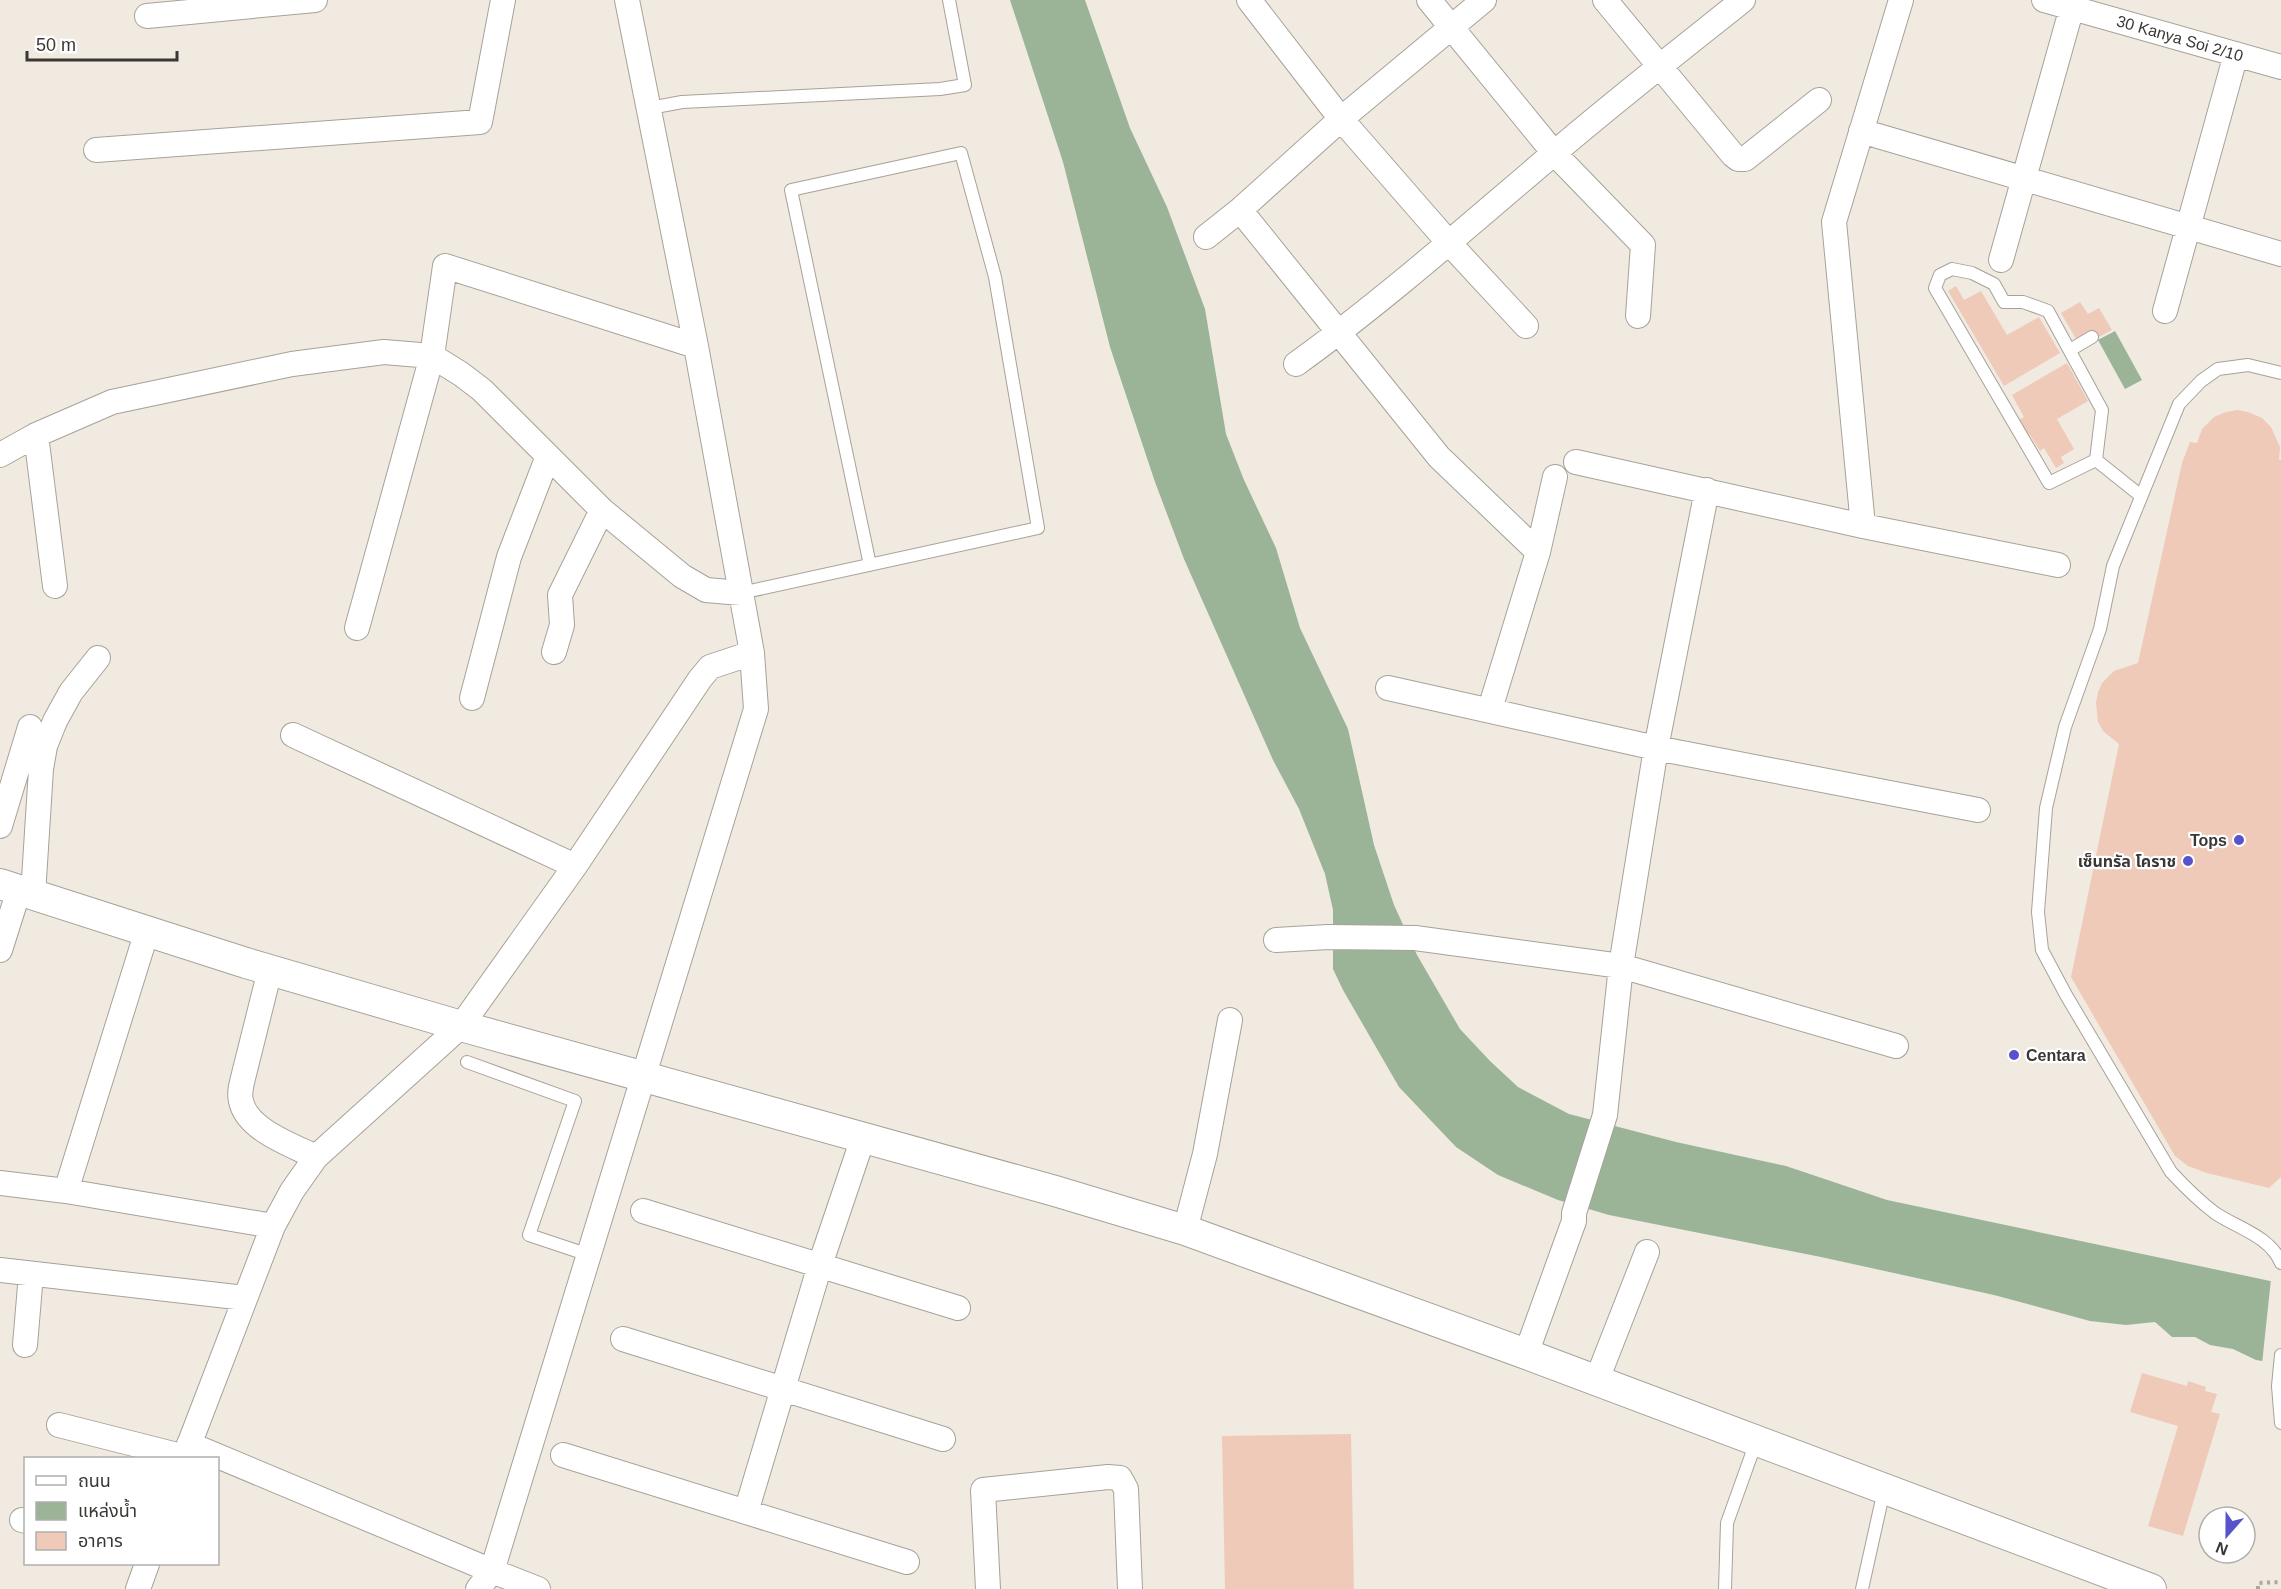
<svg xmlns="http://www.w3.org/2000/svg" width="2281" height="1589" font-family="Arial,'Noto Sans Thai',sans-serif">
	<style>
		.water { fill: #9bb498 }
		.pier { fill: #f0eae1 }
		.building { fill: #efcab9 }
		.lines { fill: none; stroke-linecap: round; stroke-linejoin: round }
		.service-casing { stroke: #a7a299; stroke-width: 14 }
		.minor-casing { stroke: #a7a299; stroke-width: 26 }
		.tertiary-casing { stroke: #a7a299; stroke-width: 32 }
		.path { stroke: #aba69f; stroke-width: 4; stroke-dasharray: 3 4.5; stroke-linecap: butt }
		.service { stroke: #fff; stroke-width: 12 }
		.minor { stroke: #fff; stroke-width: 24 }
		.tertiary { stroke: #fff; stroke-width: 30 }
		.poi-dot { fill: #5853cb; stroke: #fff; stroke-width: 2 }
		.labels { text-anchor: middle; stroke-width: 4.5; stroke-linejoin: round; paint-order: stroke }
		.street-label { font-size: 16px; fill: #3a3734; stroke: #fff }
		.poi-label { font-size: 16px; font-weight: bold; fill: #3a3734; stroke: #fff; text-anchor: end }
	</style>
	<rect width="100%" height="100%" fill="#f0eae1"/>
	<path class="water" d="M 1010,0 L 1085,0 L 1130,128 L 1167,207 L 1205,309 L 1226,434 L 1244,480 L 1276,548 L 1300,628 L 1348,729 L 1374,845 L 1394,905 L 1417,955 L 1460,1029 L 1490,1061 L 1518,1087 L 1569,1114 L 1676,1142 L 1786,1166 L 1887,1200 L 2275,1282 L 2281,1364 L 2256,1360 L 2233,1349 L 2210,1345 L 2195,1337 L 2172,1337 L 2155,1322 L 2126,1325 L 2090,1321 L 1994,1295 L 1821,1257 L 1609,1215 L 1558,1200 L 1498,1175 L 1456,1147 L 1399,1087 L 1343,990 L 1333,969 L 1333,910 L 1325,874 L 1299,809 L 1273,760 L 1184,559 L 1155,482 L 1110,347 L 1063,162 Z
		M 2115,331 L 2142,380 L 2125,389 L 2098,340 Z"/>
	<path class="pier" d="M 2271,1279 L 2281,1281 L 2281,1367 L 2262,1364 Z"/>
	<path class="building" d="M 1956,286 L 1964,300 L 1981,291 L 2007,335 L 2039,317 L 2060,353 L 2004,386 L 1948,291 Z
		M 2080,302 L 2088,314 L 2099,308 L 2112,330 L 2093,340 L 2089,332 L 2076,339 L 2061,313 Z
		M 2067,363 L 2088,401 L 2057,419 L 2074,449 L 2061,457 L 2064,463 L 2056,468 L 2044,448 L 2040,451 L 2030,435 L 2028,434 L 2019,420 L 2024,417 L 2012,395 Z
		M 2237,410 L 2248,412 L 2262,418 L 2271,427 L 2280,447 L 2279,460 L 2281,460 L 2281,1177 L 2269,1188 L 2207,1173 L 2188,1166 L 2175,1156 L 2071,977 L 2119,744 L 2103,731 L 2098,722 L 2096,703 L 2098,692 L 2102,683 L 2114,671 L 2138,663 L 2182,463 L 2190,442 L 2197,443 L 2202,429 L 2214,417 L 2226,412 Z
		M 2142,1373 L 2187,1386 L 2188,1381 L 2206,1387 L 2205,1391 L 2217,1394 L 2211,1412 L 2220,1414 L 2183,1536 L 2148,1526 L 2178,1426 L 2130,1412 Z
		M 1351,1434 L 1354,1589 L 1225,1589 L 1222,1436 Z"/>
	<g class="lines">
		<defs>
			<path id="service" d="M 650,108 L 682,102 L 940,89 L 965,85 L 949,0
				M 2070,350 L 2092,337
				M 2281,373 L 2248,365 L 2218,369 L 2201,381 L 2179,404 L 2113,566 L 2100,629 L 2065,727 L 2046,808 L 2038,912 L 2042,950 L 2066,995 L 2171,1172 C 2185,1187 2199,1201 2215,1213 C 2237,1228 2270,1236 2281,1263
				M 2096,460 L 2102,410 L 2048,311 L 2023,302 L 2004,302 L 1994,284 L 1972,273 L 1952,269 L 1940,275 L 1935,288 L 2049,483 L 2096,460 L 2141,496
				M 741,593 L 1038,528 L 995,277 L 961,153 L 791,190 L 870,565
				M 467,1062 L 575,1101 L 529,1235 L 589,1255
				M 2281,1355 L 2278,1386 L 2281,1423
				M 1725,1589 L 1727,1523 L 1756,1442
				M 1862,1589 L 1884,1490"/>
			<path id="minor" d="M 1249,0 L 1341,119 L 1449,243 L 1526,326
				M 1429,0 L 1554,153 L 1643,245 L 1638,316
				M 1605,0 L 1733,155 L 1738,159 L 1745,159 L 1819,100
				M 2044,0 L 2281,67
				M 147,16 L 315,0
				M 1861,131 L 2281,254
				M 96,150 L 480,122 L 503,0
				M 1240,210 L 1439,457 L 1538,552
				M 1206,237 L 1240,210 L 1341,119 L 1484,0
				M 2001,260 L 2074,0
				M 2165,311 L 2236,54
				M 1296,364 C 1386,299 1468,226 1553,154 C 1615,101 1679,51 1743,0
				M 36,435 L 55,586
				M 0,455 L 36,435 L 112,402 L 292,364 L 384,352 L 432,356 L 461,374 L 482,390 L 602,510 L 682,576 L 706,590 L 741,593
				M 1576,462 L 1863,526 L 2058,565
				M 1863,526 L 1834,222 L 1901,0
				M 357,628 L 432,356 L 445,266 L 696,346
				M 554,652 L 562,625 L 560,595 L 602,510
				M 1388,688 L 1656,748 L 1978,810
				M 472,698 L 509,557 L 548,456
				M 1490,709 L 1538,552 L 1555,477
				M 293,735 L 575,866
				M 0,826 L 30,727
				M 33,895 L 41,769 L 45,746 L 55,721 L 71,692 L 98,658
				M 1276,940 L 1328,937 L 1415,938 L 1621,966 L 1896,1046
				M 0,950 L 19,890
				M 316,1157 L 461,1026 L 575,866 L 700,679 L 710,667 L 752,653
				M 0,1183 L 66,1191 L 273,1226
				M 66,1191 L 147,931
				M 643,1211 L 958,1308
				M 1185,1230 L 1205,1154 L 1230,1020
				M 0,1270 L 245,1298
				M 623,1339 L 943,1439
				M 25,1345 L 31,1274
				M 1526,1354 L 1574,1221 L 1574,1213 L 1605,1115 L 1621,966 L 1656,748 L 1707,490
				M 1596,1382 L 1647,1252
				M 59,1425 L 185,1457
				M 189,1444 L 492,1571 L 538,1589
				M 563,1455 L 907,1562
				M 184,1458 L 273,1226 L 292,1191 L 316,1157 C 292,1145 247,1130 241,1101 C 239,1093 241,1086 243,1078 L 270,970
				M 746,1512 L 820,1265 L 863,1138
				M 22,1520 L 26,1521
				M 138,1589 L 147,1564
				M 478,1589 L 492,1571 L 756,709 L 752,653 L 696,346 L 627,0
				M 988,1589 L 983,1490 L 1108,1477 L 1120,1478 L 1126,1489 L 1130,1589"/>
			<path id="tertiary" d="M 0,884 L 246,963 L 461,1026 L 1055,1191 L 1185,1230 L 1526,1354 L 2151,1589"/>
		</defs>
		<use href="#service" class="service-casing"/>
		<use href="#minor" class="minor-casing"/>
		<use href="#tertiary" class="tertiary-casing"/>
		<path class="path" d="M 2258,1589 L 2258,1583 L 2281,1582"/>
		<use href="#service" class="service"/>
		<use href="#minor" class="minor"/>
		<use href="#tertiary" class="tertiary"/>
	</g>
	<g class="poi-dot">
		<circle cx="2239" cy="840" r="6"/>
		<circle cx="2188" cy="861" r="6"/>
		<circle cx="2014" cy="1055" r="6"/>
	</g>
	<g class="labels">
		<g class="street-label">
			<text transform="translate(2180 38) rotate(16)" y="6">30 Kanya Soi 2/10</text>
		</g>
		<g class="poi-label">
			<text x="2227" y="846">Tops</text>
			<text x="2176" y="867">เซ็นทรัล โคราช</text>
			<text x="2026" y="1061" text-anchor="start">Centara</text>
		</g>
	</g>
	<rect x="24" y="1457" width="195" height="108" fill="#ffffff" stroke="#b0afae" stroke-width="1.5"/>
	<rect x="36" y="1476" width="30" height="9" fill="#ffffff" stroke="#b0afae" stroke-width="1.5"/>
	<text x="78" y="1487" font-size="18" fill="#3a3734">ถนน</text>
	<rect x="36" y="1502" width="30" height="18" fill="#9bb498" stroke="#b0afae" stroke-width="1.5"/>
	<text x="78" y="1517" font-size="18" fill="#3a3734">แหล่งน้ำ</text>
	<rect x="36" y="1532" width="30" height="18" fill="#efcab9" stroke="#b0afae" stroke-width="1.5"/>
	<text x="78" y="1547" font-size="18" fill="#3a3734">อาคาร</text>
	<g transform="translate(2227 1535) rotate(201)"><circle r="28" fill="#ffffff" stroke="#b0afae" stroke-width="1.5"/>
	<path d="M0-4.5L10 22L0 15L-10 22Z" fill="#5853cb"/>
	<text y="-9" font-size="16" font-weight="bold" text-anchor="middle" fill="#3a3734">N</text>
	</g>
	<path d="M27 51v9h150v-9" fill="none" stroke="#3a3734" stroke-width="3"/>
	<text x="36" y="51" font-size="18" fill="#3a3734" stroke="#ffffff" stroke-width="4.5" paint-order="stroke">50 m</text>
</svg>
